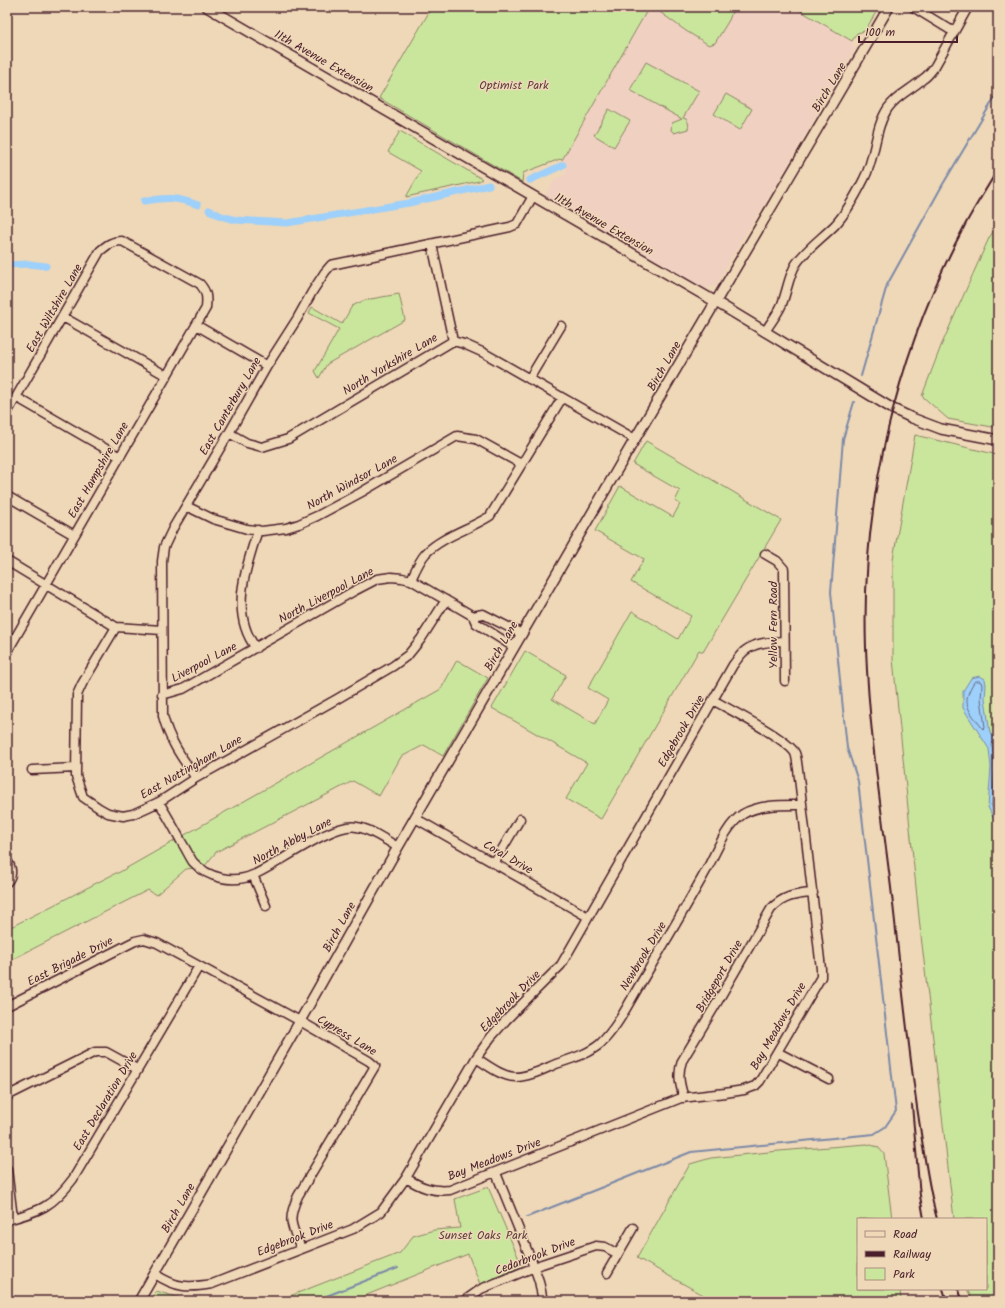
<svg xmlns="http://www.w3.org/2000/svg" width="1005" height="1308" font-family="Kalam,sans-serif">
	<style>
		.built { fill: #f0d0c1 }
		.green { fill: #cae69d; stroke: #8a8264 }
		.water { fill: #9dd0fa; stroke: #7c89a7 }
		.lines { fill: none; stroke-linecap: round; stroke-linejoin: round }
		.shore { stroke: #6b667e; stroke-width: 1 }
		.stream { stroke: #7c89a7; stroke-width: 2 }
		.canal { stroke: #9dd0fa; stroke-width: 7 }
		.minor-casing { stroke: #4a1f2b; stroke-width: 11 }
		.tertiary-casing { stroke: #4a1f2b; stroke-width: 12 }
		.minor { stroke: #efd8b8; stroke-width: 8 }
		.tertiary { stroke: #efd8b8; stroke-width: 9 }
		.rail { stroke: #4a1f2b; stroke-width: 2 }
		.labels { text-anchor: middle; stroke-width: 3; stroke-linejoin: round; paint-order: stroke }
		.street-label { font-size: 12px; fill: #4a1f2b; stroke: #efd8b8 }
		.park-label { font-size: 12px; fill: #5d3d3c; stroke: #efd8b8 }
	</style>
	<rect width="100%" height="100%" fill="#efd8b8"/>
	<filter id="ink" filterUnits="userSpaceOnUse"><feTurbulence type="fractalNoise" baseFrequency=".025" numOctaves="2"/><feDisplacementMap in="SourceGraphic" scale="8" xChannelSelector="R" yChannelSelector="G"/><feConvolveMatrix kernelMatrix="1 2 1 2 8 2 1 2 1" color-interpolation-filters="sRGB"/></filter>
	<g filter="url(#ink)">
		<path class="built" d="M 649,7 L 794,7 L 852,41 L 855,48 L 767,201 L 743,237 L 716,285 L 706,289 L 545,195 L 555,179 L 566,174 L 566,163 L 562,160 Z"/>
		<path class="green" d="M 432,7 L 649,7 L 562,160 L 560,159 L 523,173 L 522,182 L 379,98 Z
			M 659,7 L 734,7 L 729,20 L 715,43 L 709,45 L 686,31 L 657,10 Z
			M 794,7 L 879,7 L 865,31 L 857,33 L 852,41 Z
			M 646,62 L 699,91 L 683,118 L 686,119 C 689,123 689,125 688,129 L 674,133 L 671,130 L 672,123 L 682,119 L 630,90 Z
			M 726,94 L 752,109 L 740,130 L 714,114 Z
			M 609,109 L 630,121 L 614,147 L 594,135 Z
			M 400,131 L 482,179 L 479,181 L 406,197 L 421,171 L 388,152 Z
			M 998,224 L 998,428 L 948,419 L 922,396 L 941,346 L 989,238 Z
			M 399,294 L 405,320 L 327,364 L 319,378 L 315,371 L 339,329 L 309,313 L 312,307 L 342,324 L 352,306 L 365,300 Z
			M 915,435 L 998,455 L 998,1301 L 973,1301 L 967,1289 L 986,1289 L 986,1219 L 954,1219 L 920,927 L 893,659 L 893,559 Z
			M 646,441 L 781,520 L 703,652 L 699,650 L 601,819 L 566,799 L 587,763 L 492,708 L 525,651 L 566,675 L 552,699 L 595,724 L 608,700 L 588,688 L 632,611 L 678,639 L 691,616 L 631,582 L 644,559 L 595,531 L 620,486 L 673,517 L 680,504 L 675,501 L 680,491 L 633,464 Z
			M 457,660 L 488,678 L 443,756 L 424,745 L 401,757 L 379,796 L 353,781 L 216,852 L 204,867 L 186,869 L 156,895 L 148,890 L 7,962 L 7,929 L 116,873 L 118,873 L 441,689 Z
			M 867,1144 L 878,1147 L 884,1154 L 892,1219 L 858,1219 L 858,1289 L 900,1289 L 901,1301 L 714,1301 L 637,1258 L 690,1164 L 711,1158 L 779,1151 Z
			M 488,1187 L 522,1266 L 480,1284 L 468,1254 L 352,1301 L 277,1301 L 400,1253 L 413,1236 L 434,1230 L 460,1228 L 455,1199 Z
			M 156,1291 L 187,1300 L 187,1301 L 151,1301 Z"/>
		<path class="water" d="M 980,676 L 985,679 L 986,685 L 985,698 L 990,733 L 998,741 L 998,828 L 988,807 L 991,767 L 989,749 L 963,708 L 963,691 L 971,678 Z"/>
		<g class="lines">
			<path class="shore" d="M 979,681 L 981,682 L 982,685 L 981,699 L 985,727 L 983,729 L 982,728 C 969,710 960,704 974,682 Z
				M 998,743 L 993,743 L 992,745 L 995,768 L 992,806 L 998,820"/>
			<path class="stream" d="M 861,376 L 887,285 L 943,184 L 998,92
				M 527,1217 L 691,1152 L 874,1134 L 885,1127 L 896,1111 L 858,781 L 847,748 L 831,592 L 843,439 L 854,402
				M 314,1301 L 398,1268"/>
			<path class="canal" d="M 530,180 L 563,165
				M 144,201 C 167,197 176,197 198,205
				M 209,210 L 221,216 L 236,220 L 287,223 L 409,203 L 489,185
				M 7,265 L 29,264 L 46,266"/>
			<defs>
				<path id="minor" d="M 913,7 L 954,32
					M 432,244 L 453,341
					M 63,317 L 167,376
					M 196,325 L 267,366
					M 765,332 C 770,323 778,314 782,304 C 787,291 789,275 796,264 C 806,249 822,238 835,225 C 847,212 856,195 864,179 C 876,157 874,129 888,108 C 897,95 912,89 923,79 C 928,76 932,70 935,66 L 968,7
					M 529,379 L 561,326
					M 16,397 L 120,457
					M 7,413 L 100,251 C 107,245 112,241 122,241 L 200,284 C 207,292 207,298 206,308 L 7,652
					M 229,433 L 247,443 L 262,447 L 288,439 L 453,341 L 464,344 L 484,353 L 635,439
					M 7,496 L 74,535
					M 186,506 L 213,519 L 247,529 L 262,531 L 286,528 L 299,524 L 317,516 L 360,493 L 457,436 L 476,439 L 521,464
					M 765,554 L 777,561 L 784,569 L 785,681
					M 7,561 L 116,627 L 162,630
					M 411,580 C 415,571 419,561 426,553 C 443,536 470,529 490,516 L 562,398
					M 473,616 L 483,614 L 522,634
					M 116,627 L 82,684 L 77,695 L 76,776 L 83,797 L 99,808 L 108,813 L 123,816 L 133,814 L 159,802 L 196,778 L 337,699 L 393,666 L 408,655 L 421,639 L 446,600
					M 256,648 C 229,613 246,567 258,530
					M 162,695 L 183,689 L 354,591 L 377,579 L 391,577 L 402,578 L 411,580 L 473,616 L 476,623 L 514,647
					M 32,770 L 76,768
					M 196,778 C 182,758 169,740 163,716 L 162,561 L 164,547 L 173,528 L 229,433 L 267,366 L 297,319 L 312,292 L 325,272 L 331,265 L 510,227 L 517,224 L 533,196
					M 159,802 C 167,816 175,829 182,843 C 186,849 189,856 193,862 C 208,878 233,884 253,875 C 278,865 332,822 357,827 C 371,829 385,840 398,847
					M 415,818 L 588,917
					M 7,861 C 12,867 13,876 7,882
					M 494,863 L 520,819
					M 253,875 L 266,906
					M 7,1006 L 135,941 L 144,939 L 157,943 L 300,1021 L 369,1061 L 375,1066 L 298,1196 C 287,1220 291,1225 301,1248
					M 777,1052 L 829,1079
					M 476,1058 C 487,1065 502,1077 516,1077 C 529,1077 544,1069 556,1064 C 571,1059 588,1054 600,1044 C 618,1027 629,1002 642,981 C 664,944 686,907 707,869 C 716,852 727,824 743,814 C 760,804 784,805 802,805
					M 7,1096 L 95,1052 L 106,1052 L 137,1069
					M 684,1098 C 680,1085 677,1075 682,1061 L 718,1001 L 771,909 C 783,896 796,894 813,893
					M 7,1169 L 13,1218
					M 496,1173 L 534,1267 L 539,1281 L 543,1301
					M 406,1178 C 420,1187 433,1192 450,1190 L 681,1098 L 725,1093 L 744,1090 L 755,1086 L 760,1081 L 821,977 L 821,969 L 798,769 C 797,764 797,758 795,753 C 786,738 730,710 713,700
					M 7,1220 C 40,1211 52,1207 73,1179 L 199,966
					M 607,1273 L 633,1228
					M 155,1274 C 176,1288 188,1288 212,1284 L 353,1229 L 381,1212 L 406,1178 L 476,1058 L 491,1037 L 506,1020 L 561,965 L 733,665 C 737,660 741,653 746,650 C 756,642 772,642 784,641
					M 464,1301 L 481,1289 L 542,1264 L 596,1246 L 605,1247 L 618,1254"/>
				<path id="tertiary" d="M 207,7 L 716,302 L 893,409 L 912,418 L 941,429 L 998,440
					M 139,1301 L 300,1021 L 398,847 L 635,439 L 889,7"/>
			</defs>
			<use href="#minor" class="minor-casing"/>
			<use href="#tertiary" class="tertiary-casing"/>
			<use href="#minor" class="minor"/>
			<use href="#tertiary" class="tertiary"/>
			<path class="rail" d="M 912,1105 L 920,1196 L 924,1219
				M 937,1219 C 927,1182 923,1145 917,1107 C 908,1042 901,978 894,913 C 884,825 869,737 866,648 C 861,502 896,354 965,225 C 975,206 987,188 998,169
				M 943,1289 L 947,1301
				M 958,1289 L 963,1301"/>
		</g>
	</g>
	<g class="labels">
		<g class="street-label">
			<text transform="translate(324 61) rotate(30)" y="4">11th Avenue Extension</text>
			<text transform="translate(829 87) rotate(-59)" y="4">Birch Lane</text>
			<text transform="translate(604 224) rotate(30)" y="4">11th Avenue Extension</text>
			<text transform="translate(54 308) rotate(-60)" y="4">East Wiltshire Lane</text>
			<text transform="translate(390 364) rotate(-31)" y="4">North Yorkshire Lane</text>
			<text transform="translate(664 366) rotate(-60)" y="4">Birch Lane</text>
			<text transform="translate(230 406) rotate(-60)" y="4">East Canterbury Lane</text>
			<text transform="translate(98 470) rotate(-60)" y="4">East Hampshire Lane</text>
			<text transform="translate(352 482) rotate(-29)" y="4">North Windsor Lane</text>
			<text transform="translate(326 595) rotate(-28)" y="4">North Liverpool Lane</text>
			<text transform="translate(773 625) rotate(-90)" y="4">Yellow Fern Road</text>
			<text transform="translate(501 646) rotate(-60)" y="4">Birch Lane</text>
			<text transform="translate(204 662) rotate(-28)" y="4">Liverpool Lane</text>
			<text transform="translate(681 731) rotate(-60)" y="4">Edgebrook Drive</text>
			<text transform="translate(191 767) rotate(-30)" y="4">East Nottingham Lane</text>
			<text transform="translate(292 841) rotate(-28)" y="4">North Abby Lane</text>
			<text transform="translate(508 857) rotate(30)" y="4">Coral Drive</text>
			<text transform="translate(339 927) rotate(-61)" y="4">Birch Lane</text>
			<text transform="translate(643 956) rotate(-59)" y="4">Newbrook Drive</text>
			<text transform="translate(70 961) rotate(-27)" y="4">East Brigade Drive</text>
			<text transform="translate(719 976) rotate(-60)" y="4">Bridgeport Drive</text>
			<text transform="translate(510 1001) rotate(-46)" y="4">Edgebrook Drive</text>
			<text transform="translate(778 1026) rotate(-60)" y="4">Bay Meadows Drive</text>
			<text transform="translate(347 1035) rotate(31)" y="4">Cypress Lane</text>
			<text transform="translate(105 1101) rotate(-59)" y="4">East Declaration Drive</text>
			<text transform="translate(494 1159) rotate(-21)" y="4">Bay Meadows Drive</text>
			<text transform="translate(178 1208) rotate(-60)" y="4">Birch Lane</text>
			<text transform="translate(295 1238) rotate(-21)" y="4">Edgebrook Drive</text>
			<text transform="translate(535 1256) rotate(-21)" y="4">Cedarbrook Drive</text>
		</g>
		<g class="park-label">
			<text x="514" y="89">Optimist Park</text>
			<text x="483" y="1239">Sunset Oaks Park</text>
		</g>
	</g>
	<rect width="1005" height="1308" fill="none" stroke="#efd8b8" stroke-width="24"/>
	<rect x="12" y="12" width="981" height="1284" fill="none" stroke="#4a1f2b" stroke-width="1.5" filter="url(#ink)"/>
	<rect x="857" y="1218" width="130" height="72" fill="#efd8b8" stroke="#ad8e80"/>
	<rect x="865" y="1231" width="20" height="6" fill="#efd8b8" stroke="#ad8e80"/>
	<text x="893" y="1238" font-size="12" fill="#4a1f2b">Road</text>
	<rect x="865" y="1251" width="20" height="6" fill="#4a1f2b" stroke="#ad8e80"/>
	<text x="893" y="1258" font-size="12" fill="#4a1f2b">Railway</text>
	<rect x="865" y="1268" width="20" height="12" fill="#cae69d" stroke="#ad8e80"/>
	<text x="893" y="1278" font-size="12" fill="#4a1f2b">Park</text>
	<path d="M859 36v6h98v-6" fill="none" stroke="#4a1f2b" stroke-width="2"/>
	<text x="865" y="36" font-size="12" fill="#4a1f2b" stroke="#efd8b8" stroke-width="3" paint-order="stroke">100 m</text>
</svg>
